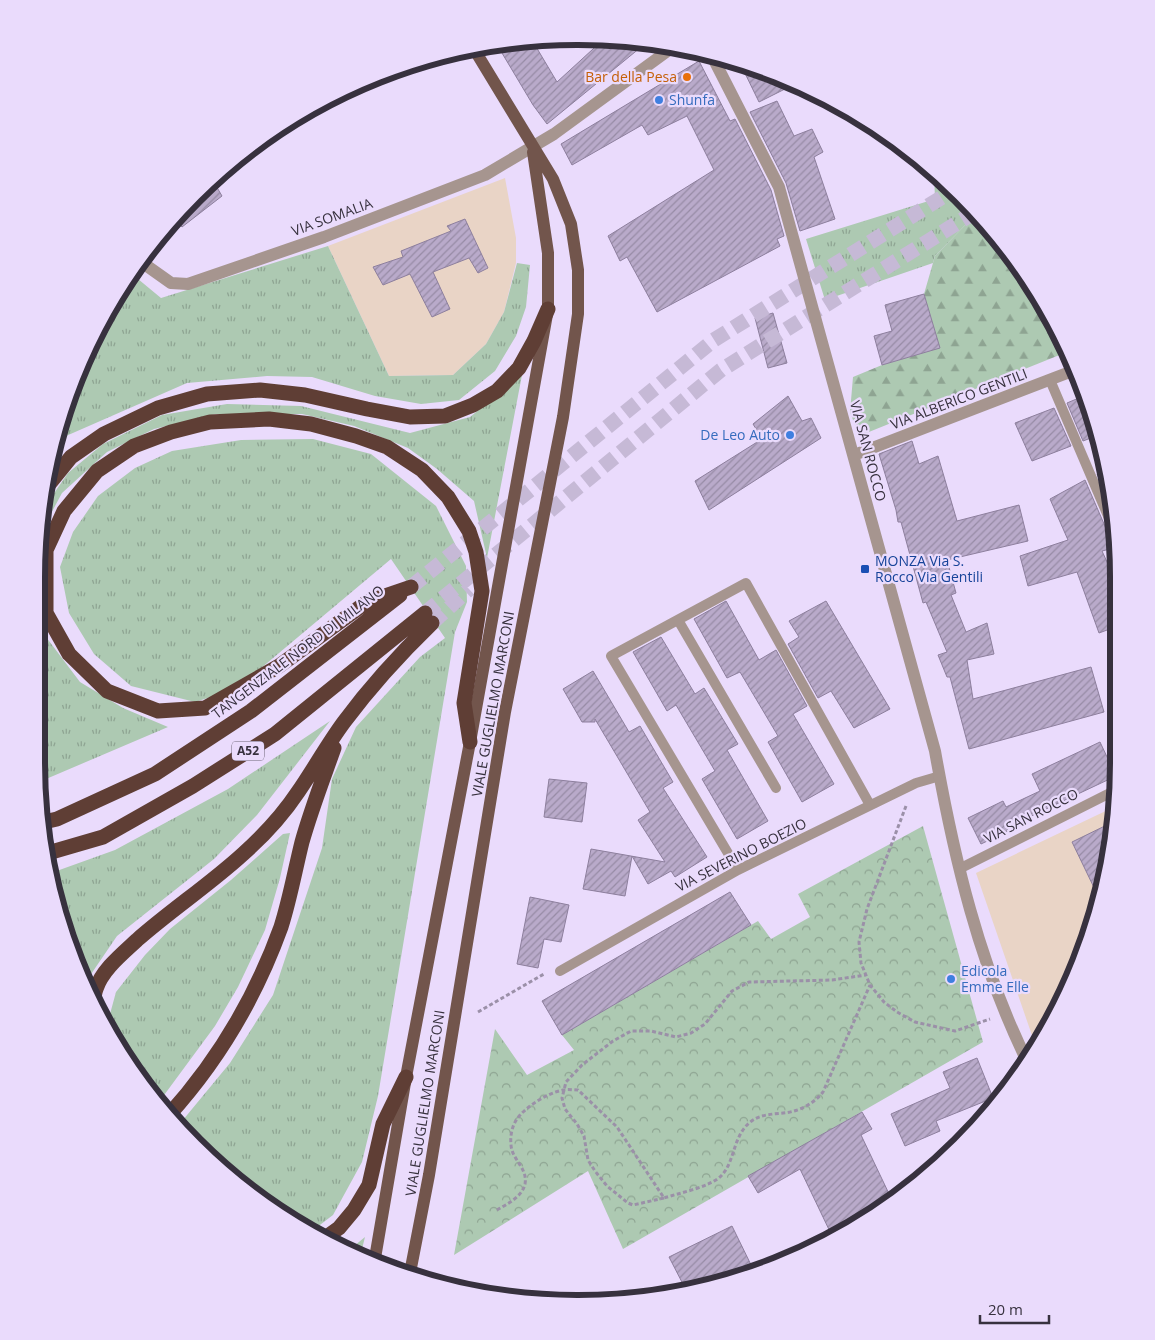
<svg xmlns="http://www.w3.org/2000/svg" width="1155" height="1340" font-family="'Open Sans',sans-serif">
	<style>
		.commercial { fill: #e9d4c6 }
		.grass { fill: url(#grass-tufts) }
		.forest { fill: url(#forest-firs) }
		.park { fill: url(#park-crowns) }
		.building { fill: url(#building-hatch); stroke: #8d7f9d }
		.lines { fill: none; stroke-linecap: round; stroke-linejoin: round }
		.motorway-tunnel { stroke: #c6b9d6; stroke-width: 15; stroke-dasharray: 15 8; stroke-linecap: butt }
		.path { stroke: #9b90a8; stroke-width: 3; stroke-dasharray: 4 2.5; stroke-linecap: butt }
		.service { stroke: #a6958f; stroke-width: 10 }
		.minor { stroke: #a6958f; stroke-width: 12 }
		.primary { stroke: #72554c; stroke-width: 12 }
		.motorway { stroke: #5f3e35; stroke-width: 15 }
		.food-dot { fill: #e8710a; stroke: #eadbfc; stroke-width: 2 }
		.shop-dot { fill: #3f7fe0; stroke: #eadbfc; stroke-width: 2 }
		.transit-dot { fill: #1a4fb4; stroke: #eadbfc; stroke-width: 2 }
		.labels { text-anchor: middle; stroke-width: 4.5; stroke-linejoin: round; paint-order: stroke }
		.shield { fill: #eadbfc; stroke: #6d6477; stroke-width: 1 }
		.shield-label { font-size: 12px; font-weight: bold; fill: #37313e }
		.food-label { font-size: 14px; fill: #c56008; stroke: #eadbfc; text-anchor: end }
		.shop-label { font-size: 14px; fill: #366cbe; stroke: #eadbfc; text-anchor: start }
		.street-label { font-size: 14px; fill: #37313e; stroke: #eadbfc }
		.transit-label { font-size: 14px; fill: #164399; stroke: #eadbfc; text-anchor: start }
		.rim { fill: none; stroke: #37313e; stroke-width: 6 }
	</style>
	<defs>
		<pattern id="grass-tufts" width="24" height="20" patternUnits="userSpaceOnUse" patternTransform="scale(1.25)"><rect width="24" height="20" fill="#adc9b2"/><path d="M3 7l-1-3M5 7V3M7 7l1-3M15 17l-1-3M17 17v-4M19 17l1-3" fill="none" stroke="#8ea492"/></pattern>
		<pattern id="forest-firs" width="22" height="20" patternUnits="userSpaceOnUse" patternTransform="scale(1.25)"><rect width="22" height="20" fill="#adc9b2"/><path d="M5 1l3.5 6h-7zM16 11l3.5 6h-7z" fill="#8ea492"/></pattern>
		<pattern id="park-crowns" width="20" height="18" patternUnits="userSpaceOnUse" patternTransform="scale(1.25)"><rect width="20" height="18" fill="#adc9b2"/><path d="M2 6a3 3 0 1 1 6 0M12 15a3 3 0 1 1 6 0" fill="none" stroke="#8ea492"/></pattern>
		<pattern id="building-hatch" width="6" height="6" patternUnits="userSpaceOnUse" patternTransform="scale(1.25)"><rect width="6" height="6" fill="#b9aaca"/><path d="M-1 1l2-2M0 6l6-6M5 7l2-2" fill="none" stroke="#978ba5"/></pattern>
	</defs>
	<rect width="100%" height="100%" fill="#eadbfc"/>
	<path class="commercial" d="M 505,178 L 516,238 L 516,263 L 504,312 L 486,344 L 453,375 L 389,376 L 328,246 Z
		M 1114,807 L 1108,868 L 1078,969 L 1036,1047 L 976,873 Z"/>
	<path class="grass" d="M 934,173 L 977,213 L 935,256 L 933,263 L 825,300 L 806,239 L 935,199 Z
		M 328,246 L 389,376 L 453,375 L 486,344 L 504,312 L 517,263 L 530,265 L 526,307 L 516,336 L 495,371 L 459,400 L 421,404 L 375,396 L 312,377 L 267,376 L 187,383 L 66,436 L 59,430 L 65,404 L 92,338 L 132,274 L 161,298 Z
		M 522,375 L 487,558 L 474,501 L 437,469 L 408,448 L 354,426 L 302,414 L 216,414 L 154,429 L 107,452 L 62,493 L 40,534 L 41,512 L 68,473 L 103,444 L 162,415 L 227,404 L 301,406 L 410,433 L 470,417 Z
		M 313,439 L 371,454 L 436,506 L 466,566 L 467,602 L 455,632 L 378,1096 L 362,1162 L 333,1215 L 312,1231 L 277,1212 L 178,1126 L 230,1063 L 273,995 L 322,848 L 332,779 L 356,727 L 420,657 L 445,638 L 391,559 L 236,689 L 195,702 L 131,686 L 94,654 L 69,613 L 60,567 L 73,532 L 98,496 L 135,468 L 172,451 L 241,440 Z
		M 39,617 L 43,633 L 80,682 L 123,708 L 168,727 L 39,782 L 36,762 Z
		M 330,721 L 257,815 L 214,859 L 117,936 L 85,983 L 55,902 L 51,873 L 115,850 L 228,789 Z
		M 290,833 L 280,878 L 265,930 L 238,987 L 215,1026 L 159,1102 L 107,1025 L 116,992 L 145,955 L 170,929 L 231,880 L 283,834 Z
		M 365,1237 L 360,1257 L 348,1251 Z"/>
	<path class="forest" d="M 977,213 L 984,220 L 1046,307 L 1067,352 L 859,436 L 850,412 L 853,377 L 882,365 L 939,348 L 924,294 L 935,256 Z"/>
	<path class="park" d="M 923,826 L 983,1042 L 623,1249 L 588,1171 L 454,1255 L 495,1029 L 527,1075 L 574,1050 L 562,1035 L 758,921 L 771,939 L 810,917 L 798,894 Z"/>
	<path class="building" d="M 613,37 L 646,43 L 547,124 L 533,105 L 496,43 L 507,41 L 532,40 L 557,82 L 605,38 Z
		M 699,61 L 730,121 L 735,119 L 771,190 L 784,236 L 777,239 L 780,246 L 657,312 L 627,257 L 620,261 L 608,236 L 714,170 L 687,116 L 648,135 L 642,125 L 572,165 L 561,144 Z
		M 740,63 L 761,71 L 795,84 L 759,102 Z
		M 777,101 L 794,136 L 812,129 L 823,152 L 814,157 L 835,219 L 800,231 L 786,183 L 750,112 Z
		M 212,179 L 222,196 L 182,227 L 175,219 Z
		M 465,219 L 488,268 L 478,273 L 469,258 L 433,272 L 450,309 L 432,317 L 410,274 L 383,285 L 373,267 L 403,257 L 401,251 L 451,231 L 447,226 Z
		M 924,294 L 940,348 L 882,365 L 874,336 L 892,331 L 885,305 Z
		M 773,313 L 787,363 L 768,368 L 755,318 Z
		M 1086,395 L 1090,403 L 1096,436 L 1083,441 L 1067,403 Z
		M 788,396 L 802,421 L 811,418 L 821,438 L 709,510 L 695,481 L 762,439 L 753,424 Z
		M 1054,408 L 1071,446 L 1032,461 L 1015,423 Z
		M 912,441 L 919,464 L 938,456 L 957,521 L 1019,505 L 1028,541 L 947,560 L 956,593 L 951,595 L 966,632 L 987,623 L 994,654 L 967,660 L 973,699 L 1091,667 L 1104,712 L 969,749 L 950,677 L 947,677 L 938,655 L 947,652 L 926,602 L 923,603 L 901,522 L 898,522 L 896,510 L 879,454 Z
		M 1103,470 L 1110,502 L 1097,474 Z
		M 1085,480 L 1111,540 L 1113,543 L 1118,544 L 1118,547 L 1102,551 L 1118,586 L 1118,626 L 1099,633 L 1077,572 L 1028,586 L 1020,556 L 1068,540 L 1050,499 Z
		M 726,601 L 759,660 L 776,650 L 807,706 L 793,714 L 834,784 L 802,802 L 768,742 L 778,736 L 740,672 L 727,678 L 694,619 Z
		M 826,601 L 890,709 L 854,728 L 831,691 L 818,698 L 788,644 L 799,637 L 789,621 Z
		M 661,637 L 695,694 L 704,688 L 738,744 L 727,750 L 768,821 L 737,839 L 702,779 L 715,771 L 676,705 L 667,711 L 633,652 Z
		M 593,671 L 629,732 L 640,726 L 673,782 L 663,788 L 707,857 L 675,877 L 671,871 L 648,884 L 632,856 L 625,896 L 583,889 L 591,849 L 665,862 L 638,820 L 650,812 L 595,719 L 595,722 L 582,722 L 563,689 Z
		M 1100,742 L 1116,776 L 1027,818 L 1029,821 L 981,844 L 968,818 L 1003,801 L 1006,807 L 1040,791 L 1032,774 Z
		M 549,779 L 587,783 L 582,822 L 544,817 Z
		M 1113,822 L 1108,868 L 1099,898 L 1072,842 Z
		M 730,892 L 751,925 L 562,1035 L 542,1001 Z
		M 530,897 L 569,905 L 561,942 L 544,939 L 538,968 L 517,964 Z
		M 977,1058 L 993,1098 L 936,1121 L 940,1131 L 905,1146 L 891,1114 L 950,1088 L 943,1072 Z
		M 862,1112 L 872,1129 L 861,1135 L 891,1198 L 848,1231 L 833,1238 L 800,1169 L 758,1193 L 748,1176 Z
		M 732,1226 L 755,1273 L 685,1288 L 669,1257 Z"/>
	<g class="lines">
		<path class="motorway-tunnel" d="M 411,587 L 714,340 L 952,191
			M 425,613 L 721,370 L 975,212
			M 432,623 L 469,589"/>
		<path class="path" d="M 906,806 L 867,909 L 859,942 L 861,963 L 870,985 L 884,1002 L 897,1012 L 915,1022 L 955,1031 L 990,1019
			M 478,1012 L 544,974
			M 664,1198 L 633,1205 L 628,1203 L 607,1186 L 595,1171 L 588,1160 L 584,1136 L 577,1124 L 565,1109 L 562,1098 L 566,1082 L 582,1065 L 613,1041 L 631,1031 L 651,1031 L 676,1037 L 691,1033 L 705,1024 L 732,991 L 749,982 L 832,980 L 866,975
			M 497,1210 C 507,1204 522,1197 525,1184 C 528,1168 512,1160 511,1145 C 510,1136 512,1126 517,1119 C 526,1106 548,1093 563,1090 C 568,1089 573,1090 578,1090 L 617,1127 L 664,1198 C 679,1193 710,1187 721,1176 C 736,1161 732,1134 753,1120 C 766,1112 781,1115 794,1111 C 805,1108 816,1101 823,1092 L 870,985"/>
		<path class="service" d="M 1050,380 L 1117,537
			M 678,620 L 776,788
			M 959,869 L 1116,790
			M 738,870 L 611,656 L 746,583 L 870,805
			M 560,971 L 738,870 L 916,783 L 940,776"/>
		<path class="minor" d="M 711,54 L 779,187 L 935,751 C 954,858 979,964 1028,1063
			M 140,261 L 171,283 L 188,284 L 324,237 L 485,175 L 554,134 L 673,47
			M 854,455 L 1075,370"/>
		<path class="primary" d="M 374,1264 L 406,1077 L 470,742 L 548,309 L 548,253 L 533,152
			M 410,1273 L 429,1175 L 505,712 L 563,417 L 578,314 L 578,270 L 571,224 L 553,179 L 474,49"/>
		<path class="motorway" d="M 45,489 L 71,457 L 104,434 L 158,408 L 207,394 L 260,390 L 305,395 L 367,409 L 410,417 L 445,416 L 473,405 L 497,391 L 519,368 L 534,341 L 548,309
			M 411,587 L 367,602 L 279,666 L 205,708 L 158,711 L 107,691 L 69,654 L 46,613 L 46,550 L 64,511 L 97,471 L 134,446 L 171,432 L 210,422 L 269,419 L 311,424 L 356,436 L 387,447 L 422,470 L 448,497 L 469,531 L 476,552 L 482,591 L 464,703 L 470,742
			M 44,822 L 57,819 L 155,774 L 251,711 L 400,595
			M 48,853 L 103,837 L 193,786 L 275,734 L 425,613
			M 94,1004 C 94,1000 94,994 96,989 C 102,970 122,954 137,940 C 171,910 209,885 243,854 C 262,837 284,813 298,792 C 314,769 327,745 344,722 C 370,687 400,654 432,623
			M 168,1116 C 218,1061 256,996 281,927 C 290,899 295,870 302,842 C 311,810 323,779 334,748
			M 325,1238 L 339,1228 L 354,1210 L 369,1185 L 383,1124 L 406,1077"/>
	</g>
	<circle class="food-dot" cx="687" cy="77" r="5"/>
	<g class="shop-dot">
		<circle cx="659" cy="100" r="5"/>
		<circle cx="790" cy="435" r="5"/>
		<circle cx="951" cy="979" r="5"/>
	</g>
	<rect class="transit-dot" x="860" y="564" width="10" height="10" rx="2.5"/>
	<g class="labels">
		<rect class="shield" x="232" y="741.5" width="32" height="19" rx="4"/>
		<g class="shield-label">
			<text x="248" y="755">A52</text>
		</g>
		<g class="food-label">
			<text x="677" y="82">Bar della Pesa</text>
		</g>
		<g class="shop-label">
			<text x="669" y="105">Shunfa</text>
			<text x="780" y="440" text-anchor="end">De Leo Auto</text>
			<text x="961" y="976">Edicola<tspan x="961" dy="16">Emme Elle</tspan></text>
		</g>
		<g class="street-label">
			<text transform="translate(332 217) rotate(-20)" y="5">VIA SOMALIA</text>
			<text transform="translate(959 399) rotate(-21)" y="5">VIA ALBERICO GENTILI</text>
			<text transform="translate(868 451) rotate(75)" y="5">VIA SAN ROCCO</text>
			<text transform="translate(298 652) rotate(-37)" y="5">TANGENZIALE NORD DI MILANO</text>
			<text transform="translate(493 704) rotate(-80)" y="5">VIALE GUGLIELMO MARCONI</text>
			<text transform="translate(1031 816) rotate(-27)" y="5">VIA SAN ROCCO</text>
			<text transform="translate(741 855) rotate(-27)" y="5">VIA SEVERINO BOEZIO</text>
			<text transform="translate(425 1103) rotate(-81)" y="5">VIALE GUGLIELMO MARCONI</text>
		</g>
		<g class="transit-label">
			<text x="875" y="566">MONZA Via S.<tspan x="875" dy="16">Rocco Via Gentili</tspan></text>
		</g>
	</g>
	<path d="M0 0H1155V1340H0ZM577 45H578A532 532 0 0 1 1110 577V763A532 532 0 0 1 578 1295H577A532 532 0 0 1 45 763V577A532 532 0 0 1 577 45Z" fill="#eadbfc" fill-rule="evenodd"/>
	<path class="rim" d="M577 45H578A532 532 0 0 1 1110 577V763A532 532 0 0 1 578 1295H577A532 532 0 0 1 45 763V577A532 532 0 0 1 577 45Z"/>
	<path d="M980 1315v8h69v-8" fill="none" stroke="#37313e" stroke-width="2.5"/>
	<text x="988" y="1315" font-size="15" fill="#37313e" stroke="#eadbfc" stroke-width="4" paint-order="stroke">20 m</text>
</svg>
